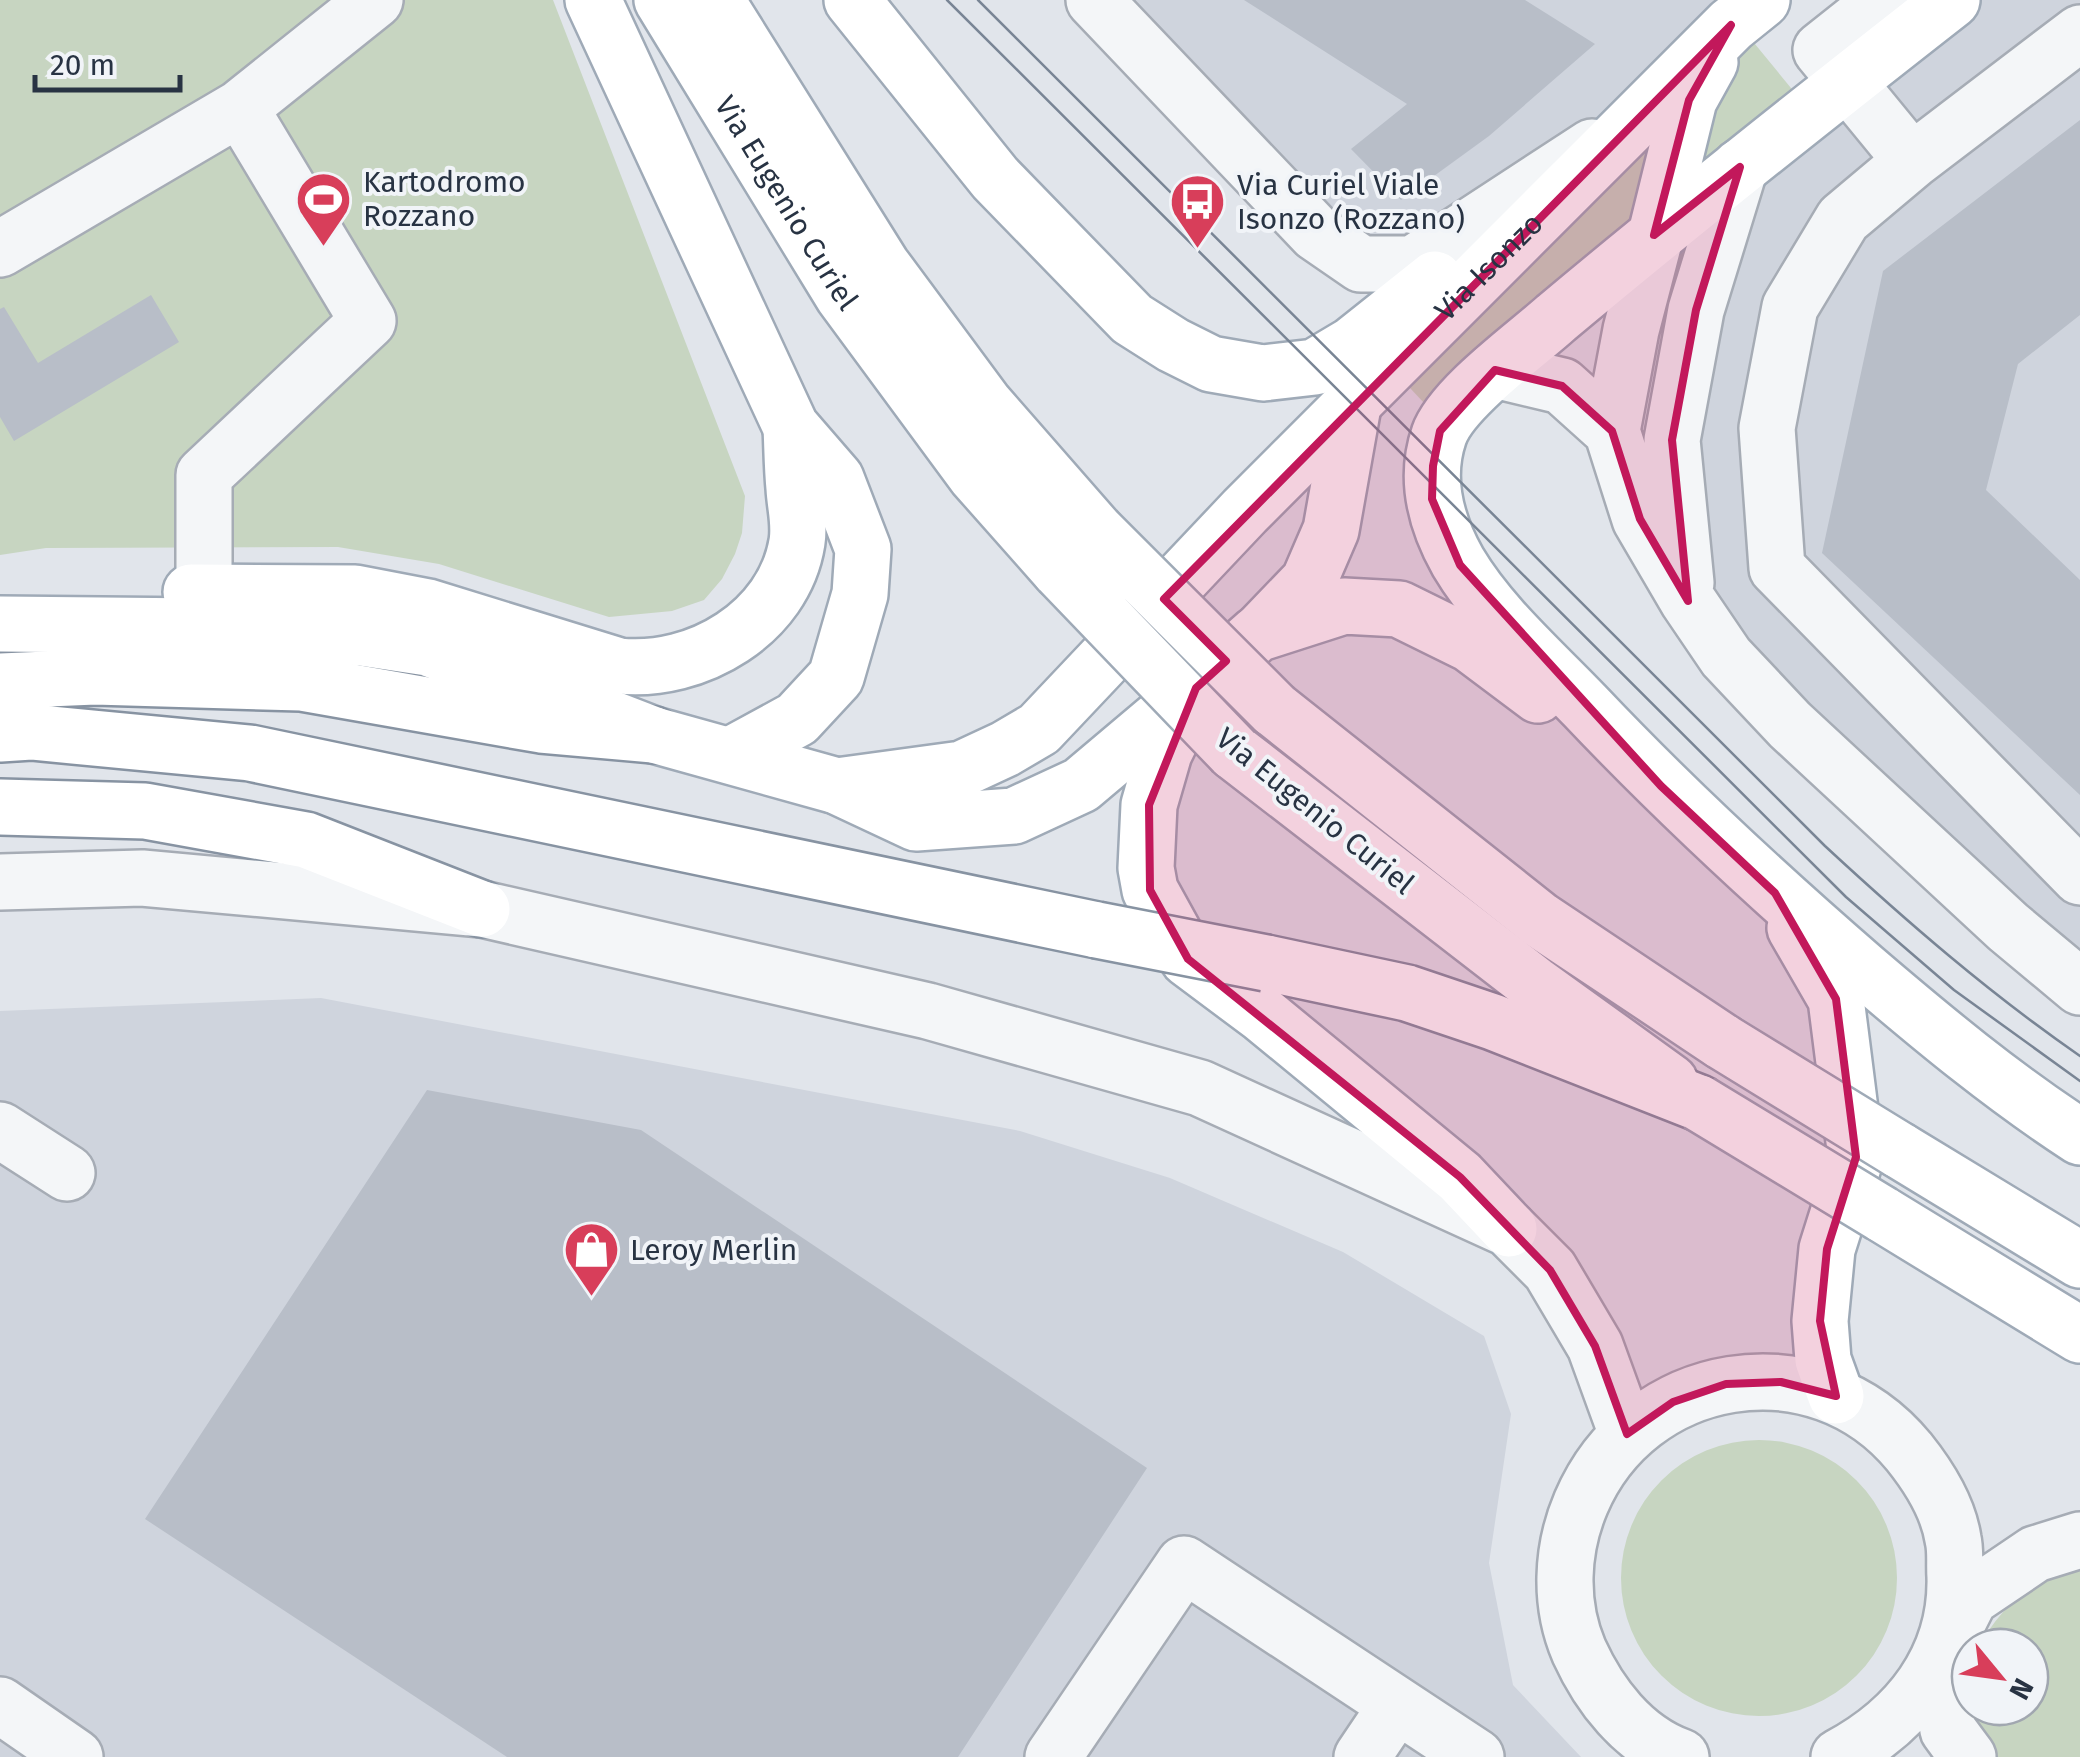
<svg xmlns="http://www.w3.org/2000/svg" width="2080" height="1757" font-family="'Fira Sans',sans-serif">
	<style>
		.built { fill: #cfd4dd }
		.green { fill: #c7d5c1 }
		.building { fill: #b8bec8 }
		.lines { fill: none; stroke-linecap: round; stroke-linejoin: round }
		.minor-casing { stroke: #a6acb5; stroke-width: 60 }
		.major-casing { stroke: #9faab7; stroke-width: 60 }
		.highway-casing { stroke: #8793a2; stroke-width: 60 }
		.minor { stroke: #f4f6f8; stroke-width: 55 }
		.major { stroke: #fff; stroke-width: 55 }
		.highway { stroke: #fff; stroke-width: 55 }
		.tram { stroke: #798595; stroke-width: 2.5 }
		.major-bridge-casing { stroke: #9faab7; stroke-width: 60; stroke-linecap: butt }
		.highway-bridge-casing { stroke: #8793a2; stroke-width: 60; stroke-linecap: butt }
		.major-bridge { stroke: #fff; stroke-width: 55 }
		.highway-bridge { stroke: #fff; stroke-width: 55 }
		.marked { fill: #c2185b; fill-opacity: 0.2; stroke: #c2185b; stroke-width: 8; stroke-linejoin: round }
		.labels { text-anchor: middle; stroke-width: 8; stroke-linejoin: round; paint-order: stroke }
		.poi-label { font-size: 30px; fill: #283343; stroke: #f1f4f8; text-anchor: start }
		.street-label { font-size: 30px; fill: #283343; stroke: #f1f4f8 }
	</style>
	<rect width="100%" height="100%" fill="#e1e5eb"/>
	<path class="built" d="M 1094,0 L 1762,0 L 1644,113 L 1361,264 Z
		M 1952,0 L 2080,0 L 2080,987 L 1688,601 L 1696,310 L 1740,167 Z
		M 321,998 L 1020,1131 L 1170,1178 L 1343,1252 L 1484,1336 L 1511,1414 L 1489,1563 L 1513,1685 L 1581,1757 L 0,1757 L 0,1011 Z"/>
	<path class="green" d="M 0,0 L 553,0 L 745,496 L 742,533 L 735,554 L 722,579 L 704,600 L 672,611 L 609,617 L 439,564 L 338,547 L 46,548 L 0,555 Z
		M 1750,38 L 1800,99 L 1694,184 L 1707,115 L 1734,62 Z
		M 1652,128 L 1656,129 L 1638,225 L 1474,351 L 1436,386 L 1425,404 L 1410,388 Z
		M1621 1578a138 138 0 1 1 276 0a138 138 0 1 1-276 0Z
		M 2080,1564 L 2080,1757 L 1996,1757 L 1979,1739 L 1970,1707 L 2030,1707 L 2030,1647 L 1978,1647 C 2000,1610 2035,1571 2080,1564 Z"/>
	<path class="building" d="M 1244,0 L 1525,0 L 1595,44 L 1489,136 L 1401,200 L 1351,149 L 1407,104 Z
		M 2080,120 L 2080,315 L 2018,364 L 1986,490 L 2080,580 L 2080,795 L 1822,553 L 1883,271 Z
		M 151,295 L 179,342 L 14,441 L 0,417 L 0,309 L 4,307 L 38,363 Z
		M 427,1090 L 641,1130 L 1147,1468 L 958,1757 L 507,1757 L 145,1519 Z"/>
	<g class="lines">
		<defs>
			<path id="minor" d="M 1094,0 L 1316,233 L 1361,264 L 1413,264 L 1592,147
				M 1884,0 L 1821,50 L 1912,161
				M 2080,33 L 1912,161 L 1843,219 L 1790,307 L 1767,428 L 1777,568 L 2080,877
				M 0,249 L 240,108 L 375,0
				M 1495,370 L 1562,386 L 1612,431 L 1640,519 L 1688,601 L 1726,657 L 1790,725 L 2008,927 L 2080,987
				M 1612,431 L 1631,330 L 1656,234
				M 1686,583 L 1672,440 L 1696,310 L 1740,167
				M 204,626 L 204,475 L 368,321 L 240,108
				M 0,882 L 142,878 L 482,909 L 928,1011 L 1200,1088 L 1509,1229 L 1550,1270 L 1595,1346 L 1627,1434
				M 0,1130 L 67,1173
				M 0,1705 L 75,1757
				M 1053,1757 L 1184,1564 L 1476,1757
				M 1362,1757 L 1397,1705
				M 1681,1757 C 1633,1740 1599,1695 1579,1651 C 1559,1604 1561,1550 1581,1503 C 1638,1369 1815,1338 1909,1452 C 1929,1477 1948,1507 1953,1539 C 1956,1551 1954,1565 1955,1577 C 1957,1659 1908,1720 1839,1757
				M 1968,1757 L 1948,1730 L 1937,1663 L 1970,1598 L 2035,1554 L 2080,1540"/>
			<g id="major">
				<path d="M 593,0 L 791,427 L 836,479 L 863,549 L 860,594 L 836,677 L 797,719 L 731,755"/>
				<path id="s1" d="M 662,0 L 843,296 L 975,475 L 1060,571"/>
				<path d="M 716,0 L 882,265 L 985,404 L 1096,531"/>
				<path d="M 852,0 L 995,178 L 1132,319 L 1173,345 L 1211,364 L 1263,373 L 1315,367 L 1352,345 L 1435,279"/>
				<path d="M 1952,0 C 1819,104 1686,209 1556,318 C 1526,345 1452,398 1439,435 C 1424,479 1436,523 1458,562 C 1490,616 1542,661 1585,706 C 1673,799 1766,885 1863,969 C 1933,1029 2003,1087 2080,1137"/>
				<path d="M 1656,234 L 1689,100 L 1710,62"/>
				<path d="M 191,592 L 355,593 L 428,607 L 619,666 C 697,674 784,623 797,542 C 800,523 795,507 794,488 C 792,468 792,447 791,427"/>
				<path d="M 0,624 L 204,626 L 362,638 L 428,648 L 654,735 L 837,786 L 916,823 L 1014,816 L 1081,785 L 1196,688"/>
				<path d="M 1260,632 L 1309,581 L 1331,530 L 1353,406"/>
				<path d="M 1274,709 L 1540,920 L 1723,1042"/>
				<path d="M 1234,752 L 1534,984 L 1670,1082"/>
				<path id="s2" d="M 837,786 L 962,769 L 1005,749 L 1039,729 L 1245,511 L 1731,25 L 1762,0"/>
				<path d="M 1795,928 L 1836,999 L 1856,1157 L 1827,1249 L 1820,1321 L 1823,1360 L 1836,1396"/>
				<path d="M 1899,1150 L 2080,1260"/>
				<path d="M 1882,1214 L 2080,1335"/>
				<path d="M 1509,1229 L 1460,1177 L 1263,1015 L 1188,959 L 1150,890 L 1146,868 L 1149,805 L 1164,753 L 1196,688 L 1257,634 L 1344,606 L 1399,609 L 1470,644 L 1538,695"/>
			</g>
			<path id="highway" d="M 0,681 L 95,677 L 301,683 L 541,725 L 654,735
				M 0,734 L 31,732 L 250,753 L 1097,930
				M 0,807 L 145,811 L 306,840 L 482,909
				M 1266,963 L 1407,993 L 1493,1022 L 1699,1103"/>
		</defs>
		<use href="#minor" class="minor-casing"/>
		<use href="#major" class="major-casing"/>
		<use href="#highway" class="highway-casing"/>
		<use href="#minor" class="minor"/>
		<use href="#major" class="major"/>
		<use href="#highway" class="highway"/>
		<path class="tram" d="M 947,0 L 1846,897 L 1954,990 L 2080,1081
			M 978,0 L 1825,846 C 1906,921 1989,993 2080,1056"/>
		<defs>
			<path id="major-bridge" d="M 1096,531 L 1274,709
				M 1060,571 L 1234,752
				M 1723,1042 L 1899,1150
				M 1699,1103 L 1882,1214"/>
			<path id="highway-bridge" d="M 1097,930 L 1266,963"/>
		</defs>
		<use href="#major-bridge" class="major-bridge-casing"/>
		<use href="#highway-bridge" class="highway-bridge-casing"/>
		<use href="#major-bridge" class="major-bridge"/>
		<use href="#highway-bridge" class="highway-bridge"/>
	</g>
	<path class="marked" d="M 1731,25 L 1689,100 L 1654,235 L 1740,167 L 1696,310 L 1672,440 L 1688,601 L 1640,519 L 1612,431 L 1562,386 L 1495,370 L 1440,431 L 1433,466 L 1432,499 L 1460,565 L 1661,786 L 1775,893 L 1836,999 L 1856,1157 L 1827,1249 L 1820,1321 L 1836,1396 L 1781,1382 L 1726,1384 L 1673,1402 L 1627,1434 L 1595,1346 L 1550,1270 L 1460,1177 L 1188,959 L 1150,890 L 1149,805 L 1196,688 L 1226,661 L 1164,599 Z"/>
	<defs>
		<symbol id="stadium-pin" viewBox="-11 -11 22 30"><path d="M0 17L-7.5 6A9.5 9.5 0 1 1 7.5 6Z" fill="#d83e5a" stroke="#f1f4f8"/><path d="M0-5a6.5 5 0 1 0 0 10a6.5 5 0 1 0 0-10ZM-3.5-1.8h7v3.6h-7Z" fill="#fff"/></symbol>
		<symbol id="bus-pin" viewBox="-11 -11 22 30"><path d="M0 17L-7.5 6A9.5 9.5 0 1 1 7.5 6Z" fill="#d83e5a" stroke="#f1f4f8"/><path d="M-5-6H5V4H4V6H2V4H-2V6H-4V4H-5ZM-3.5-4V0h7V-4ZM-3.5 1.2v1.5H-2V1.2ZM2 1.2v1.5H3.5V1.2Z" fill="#fff"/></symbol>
		<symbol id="shop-pin" viewBox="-11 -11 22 30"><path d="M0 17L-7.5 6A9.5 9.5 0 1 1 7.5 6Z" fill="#d83e5a" stroke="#f1f4f8"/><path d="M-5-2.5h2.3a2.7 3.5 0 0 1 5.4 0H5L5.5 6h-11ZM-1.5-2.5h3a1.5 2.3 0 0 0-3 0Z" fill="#fff"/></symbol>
	</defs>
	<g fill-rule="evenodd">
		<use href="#stadium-pin" x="292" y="168" width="63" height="86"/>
		<use href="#bus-pin" x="1166" y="170" width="63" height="86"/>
		<use href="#shop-pin" x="560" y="1218" width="63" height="86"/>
	</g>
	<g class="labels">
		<g class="poi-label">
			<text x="363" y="192">Kartodromo<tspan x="363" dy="34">Rozzano</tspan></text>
			<text x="1237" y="195">Via Curiel Viale<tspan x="1237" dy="34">Isonzo (Rozzano)</tspan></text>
			<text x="630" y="1260">Leroy Merlin</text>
		</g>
		<g class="street-label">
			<text dy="10" stroke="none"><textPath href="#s1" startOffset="238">Via Eugenio Curiel</textPath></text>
			<text dy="10" stroke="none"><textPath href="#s2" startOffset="858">Via Isonzo</textPath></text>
			<text transform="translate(1315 811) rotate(39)" y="10">Via Eugenio Curiel</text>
		</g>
	</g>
	<g transform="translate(2000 1677) rotate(119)"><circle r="48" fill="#f1f4f8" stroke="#a1a7b0" stroke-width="2.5"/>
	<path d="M0-8L18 38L0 25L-18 38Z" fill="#d83e5a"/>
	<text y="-15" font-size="28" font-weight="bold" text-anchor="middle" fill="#283343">N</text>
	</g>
	<path d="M35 75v15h145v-15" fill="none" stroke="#283343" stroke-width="5"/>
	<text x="50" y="75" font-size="30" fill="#283343" stroke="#f1f4f8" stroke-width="8" paint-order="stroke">20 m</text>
</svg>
